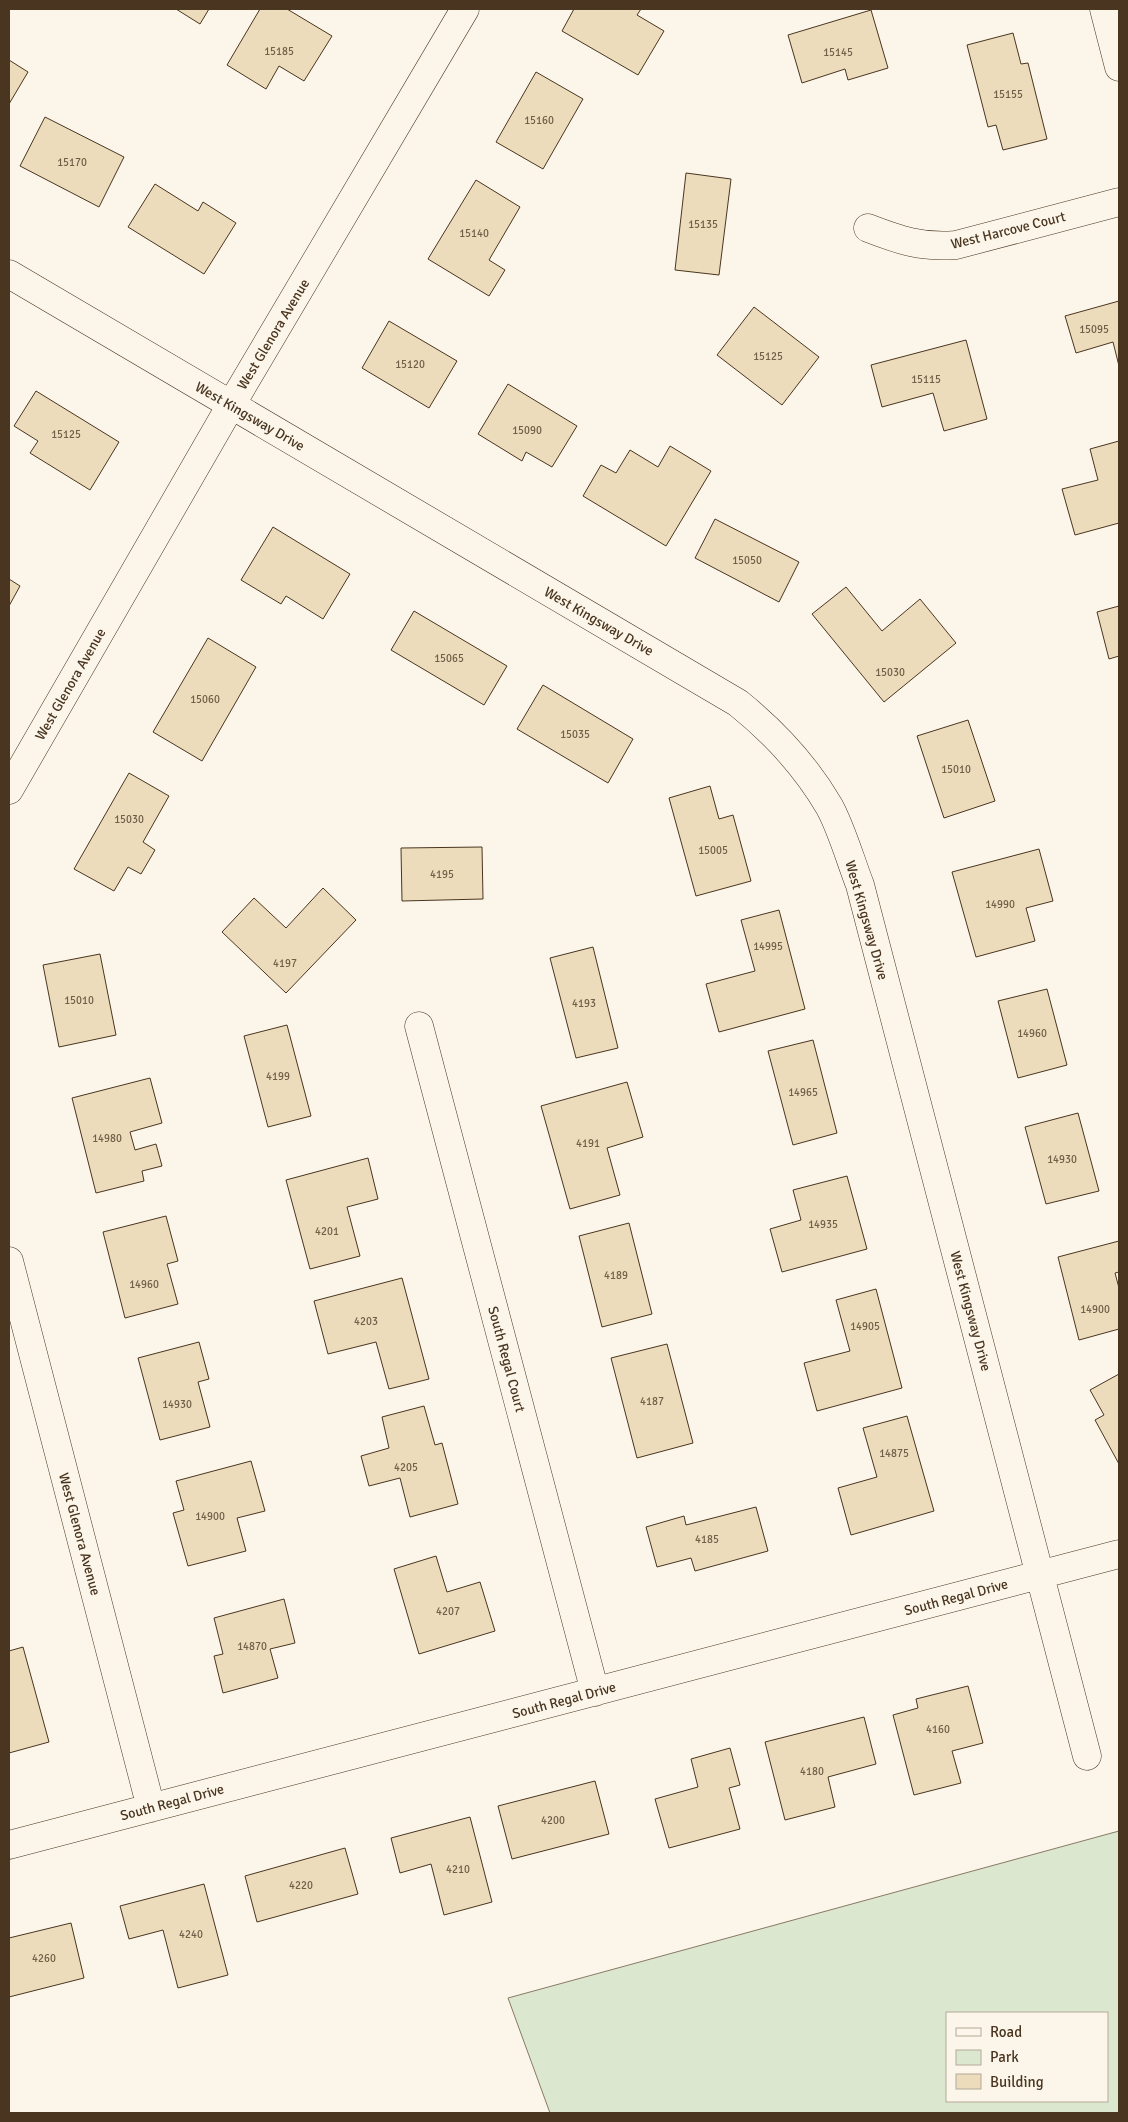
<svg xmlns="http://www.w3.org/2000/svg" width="1128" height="2122" font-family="Signika,sans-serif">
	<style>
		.green { fill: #dce7d0; stroke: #887966; fill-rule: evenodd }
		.building { fill: #ecdcbc; stroke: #4a3520 }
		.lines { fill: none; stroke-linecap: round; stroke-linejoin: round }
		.minor-casing { stroke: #4a3520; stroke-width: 29 }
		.minor { stroke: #fbf6e9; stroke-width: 28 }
		.labels { text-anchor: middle; stroke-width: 4; stroke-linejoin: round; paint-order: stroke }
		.number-label { font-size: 11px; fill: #725f47 }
		.street-label { font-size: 14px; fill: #4a3520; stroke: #fbf6e9 }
	</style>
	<rect width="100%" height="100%" fill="#fbf6e9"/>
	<path class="green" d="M 1119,1831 L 1119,2113 L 550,2113 L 508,1998 ZM 947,2013 L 1107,2013 L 1107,2101 L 947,2101 Z"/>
	<path class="building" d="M 176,9 L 209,9 L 200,24 Z
		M 260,9 L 287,9 L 332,36 L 304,81 L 279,66 L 266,89 L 227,65 Z
		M 574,9 L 641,9 L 637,15 L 664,31 L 638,75 L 562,31 Z
		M 871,10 L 888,68 L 848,80 L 845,69 L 802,83 L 788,35 Z
		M 1013,33 L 1021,64 L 1028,63 L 1047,139 L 1003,150 L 996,125 L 988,127 L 967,45 Z
		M 9,60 L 28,72 L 9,104 Z
		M 536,72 L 583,99 L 543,169 L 496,142 Z
		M 45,117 L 124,157 L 99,207 L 20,166 Z
		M 686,173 L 731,179 L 719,275 L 675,270 Z
		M 476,180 L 520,207 L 489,260 L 505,270 L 489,296 L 428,259 Z
		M 155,184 L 198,211 L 203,202 L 236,223 L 204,274 L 128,227 Z
		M 1119,301 L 1119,366 L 1113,342 L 1076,353 L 1065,316 Z
		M 754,307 L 819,357 L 782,405 L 717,355 Z
		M 389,321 L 457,361 L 429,408 L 362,368 Z
		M 966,340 L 987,419 L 944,431 L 933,393 L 882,407 L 871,365 Z
		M 508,384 L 577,426 L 552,467 L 526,452 L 522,461 L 478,434 Z
		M 36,391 L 119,442 L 90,490 L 30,453 L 38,441 L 14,426 Z
		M 1119,441 L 1119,523 L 1075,535 L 1062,489 L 1098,480 L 1090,449 Z
		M 670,446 L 711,471 L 666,546 L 583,496 L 601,465 L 616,473 L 630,450 L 658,467 Z
		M 715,519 L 799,562 L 779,602 L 695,558 Z
		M 273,527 L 350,574 L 323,619 L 286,596 L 281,604 L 241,580 Z
		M 9,579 L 20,586 L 9,606 Z
		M 846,587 L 882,631 L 920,599 L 956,643 L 884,702 L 812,614 Z
		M 1119,606 L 1119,656 L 1109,659 L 1097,612 Z
		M 414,611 L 507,666 L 484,705 L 391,650 Z
		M 208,638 L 256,667 L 202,761 L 153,732 Z
		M 543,685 L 633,739 L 608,783 L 517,729 Z
		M 968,720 L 995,801 L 944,818 L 917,736 Z
		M 129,773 L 169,796 L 143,842 L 155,850 L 141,874 L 128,867 L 114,891 L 74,869 Z
		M 710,786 L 719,819 L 733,815 L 751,881 L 696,896 L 669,798 Z
		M 482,847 L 483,899 L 402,901 L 401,848 Z
		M 1039,849 L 1053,901 L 1026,908 L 1035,941 L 976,957 L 952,872 Z
		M 323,888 L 356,920 L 286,993 L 222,932 L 254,898 L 286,928 Z
		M 779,910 L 805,1009 L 719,1032 L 706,984 L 755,971 L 741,920 Z
		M 593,947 L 618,1048 L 576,1058 L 550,958 Z
		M 100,954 L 116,1035 L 59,1047 L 43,965 Z
		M 1047,989 L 1067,1065 L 1018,1078 L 998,1001 Z
		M 287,1025 L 311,1116 L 268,1127 L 244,1036 Z
		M 813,1040 L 837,1133 L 793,1145 L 768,1051 Z
		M 150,1078 L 162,1123 L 130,1132 L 135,1150 L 156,1144 L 162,1166 L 142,1171 L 144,1181 L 96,1193 L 72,1098 Z
		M 627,1082 L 643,1137 L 607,1148 L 620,1195 L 570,1209 L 541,1106 Z
		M 1078,1113 L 1099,1191 L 1046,1204 L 1025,1127 Z
		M 368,1158 L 378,1199 L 347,1207 L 360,1256 L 310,1269 L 286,1180 Z
		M 847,1176 L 867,1249 L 782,1272 L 770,1229 L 801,1220 L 793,1190 Z
		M 166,1216 L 178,1261 L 167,1264 L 178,1304 L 125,1318 L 103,1232 Z
		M 629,1223 L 652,1314 L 602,1327 L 579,1236 Z
		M 1119,1241 L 1119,1272 L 1115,1273 L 1119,1288 L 1119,1329 L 1079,1340 L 1058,1257 Z
		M 402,1278 L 429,1379 L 389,1389 L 376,1342 L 328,1354 L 314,1301 Z
		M 876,1289 L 902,1388 L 817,1411 L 804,1363 L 850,1351 L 836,1300 Z
		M 199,1342 L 209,1379 L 198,1382 L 210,1427 L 160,1440 L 138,1358 Z
		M 667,1344 L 693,1443 L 637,1458 L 611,1358 Z
		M 1119,1374 L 1119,1464 L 1095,1420 L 1104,1415 L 1090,1390 Z
		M 424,1406 L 435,1445 L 442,1443 L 458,1504 L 410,1517 L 400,1478 L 369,1486 L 361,1456 L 389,1448 L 382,1417 Z
		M 907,1416 L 934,1511 L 851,1535 L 838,1488 L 877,1477 L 863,1428 Z
		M 251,1461 L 265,1511 L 237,1518 L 246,1551 L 188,1566 L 173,1513 L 184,1510 L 176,1481 Z
		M 756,1507 L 768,1551 L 695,1571 L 691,1558 L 657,1567 L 646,1527 L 684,1516 L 686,1525 Z
		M 436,1556 L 447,1592 L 480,1582 L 495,1631 L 419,1654 L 394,1569 Z
		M 284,1599 L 295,1643 L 270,1649 L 278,1678 L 223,1693 L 214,1656 L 223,1654 L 214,1618 Z
		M 23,1647 L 49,1742 L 9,1753 L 9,1651 Z
		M 968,1686 L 983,1743 L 952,1751 L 961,1783 L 914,1795 L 893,1715 L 918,1708 L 916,1699 Z
		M 864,1717 L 876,1764 L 828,1777 L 835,1807 L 785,1820 L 765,1742 Z
		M 730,1748 L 740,1785 L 729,1788 L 740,1829 L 669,1848 L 655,1799 L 698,1787 L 691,1759 Z
		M 595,1781 L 609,1834 L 512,1859 L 498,1806 Z
		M 470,1817 L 492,1902 L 444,1915 L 431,1864 L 400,1873 L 391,1838 Z
		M 345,1848 L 358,1894 L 257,1922 L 245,1876 Z
		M 204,1884 L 228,1975 L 178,1988 L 163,1930 L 129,1939 L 120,1906 Z
		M 71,1923 L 84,1978 L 9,1997 L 9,1938 Z"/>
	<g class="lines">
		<defs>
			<path id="minor" d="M 1104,9 L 1119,67
				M 868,228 C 899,240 922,248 956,245 L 1119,202
				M 9,274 L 738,703 C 774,732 805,765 829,806 C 841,827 851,862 860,885 L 1087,1756
				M 9,790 L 231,405 L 465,9
				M 419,1026 L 595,1692
				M 9,1261 L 151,1808
				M 9,1845 L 1119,1554"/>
		</defs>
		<use href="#minor" class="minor-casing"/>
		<use href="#minor" class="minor"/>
	</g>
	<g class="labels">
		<g class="number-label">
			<text x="279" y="55">15185</text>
			<text x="838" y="56">15145</text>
			<text x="1008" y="98">15155</text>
			<text x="539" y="124">15160</text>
			<text x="72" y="166">15170</text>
			<text x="703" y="228">15135</text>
			<text x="474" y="237">15140</text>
			<text x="1094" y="333">15095</text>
			<text x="768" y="360">15125</text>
			<text x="410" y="368">15120</text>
			<text x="926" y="383">15115</text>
			<text x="527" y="434">15090</text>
			<text x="66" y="438">15125</text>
			<text x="747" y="564">15050</text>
			<text x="449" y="662">15065</text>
			<text x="890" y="676">15030</text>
			<text x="205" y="703">15060</text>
			<text x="575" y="738">15035</text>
			<text x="956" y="773">15010</text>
			<text x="129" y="823">15030</text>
			<text x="713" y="854">15005</text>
			<text x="442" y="878">4195</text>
			<text x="1000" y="908">14990</text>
			<text x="768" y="950">14995</text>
			<text x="285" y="967">4197</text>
			<text x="79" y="1004">15010</text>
			<text x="584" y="1007">4193</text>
			<text x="1032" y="1037">14960</text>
			<text x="278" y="1080">4199</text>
			<text x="803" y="1096">14965</text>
			<text x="107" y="1142">14980</text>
			<text x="588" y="1147">4191</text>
			<text x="1062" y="1163">14930</text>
			<text x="823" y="1228">14935</text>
			<text x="327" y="1235">4201</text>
			<text x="616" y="1279">4189</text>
			<text x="144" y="1288">14960</text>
			<text x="1095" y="1313">14900</text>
			<text x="366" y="1325">4203</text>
			<text x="865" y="1330">14905</text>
			<text x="652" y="1405">4187</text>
			<text x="177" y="1408">14930</text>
			<text x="894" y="1457">14875</text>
			<text x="406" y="1471">4205</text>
			<text x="210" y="1520">14900</text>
			<text x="707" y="1543">4185</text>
			<text x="448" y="1615">4207</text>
			<text x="252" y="1650">14870</text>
			<text x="938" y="1733">4160</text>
			<text x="812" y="1775">4180</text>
			<text x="553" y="1824">4200</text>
			<text x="458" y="1873">4210</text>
			<text x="301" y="1889">4220</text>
			<text x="191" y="1938">4240</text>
			<text x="44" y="1962">4260</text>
		</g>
		<g class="street-label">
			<text transform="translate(1008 230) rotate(-14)" y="5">West Harcove Court</text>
			<text transform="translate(273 334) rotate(-59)" y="5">West Glenora Avenue</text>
			<text transform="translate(250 416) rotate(30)" y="5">West Kingsway Drive</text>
			<text transform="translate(599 621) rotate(30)" y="5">West Kingsway Drive</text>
			<text transform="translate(70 684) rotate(-60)" y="5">West Glenora Avenue</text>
			<text transform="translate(867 920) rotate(74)" y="5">West Kingsway Drive</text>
			<text transform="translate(971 1311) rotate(75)" y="5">West Kingsway Drive</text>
			<text transform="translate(507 1359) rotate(75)" y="5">South Regal Court</text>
			<text transform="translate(80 1534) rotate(75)" y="5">West Glenora Avenue</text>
			<text transform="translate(956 1597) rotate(-15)" y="5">South Regal Drive</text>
			<text transform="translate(564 1700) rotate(-15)" y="5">South Regal Drive</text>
			<text transform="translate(172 1802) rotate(-15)" y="5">South Regal Drive</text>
		</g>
	</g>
	<rect width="1128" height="2122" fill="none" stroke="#4a3520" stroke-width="20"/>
	<rect x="946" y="2012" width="162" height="90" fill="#fbf6e9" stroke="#b4a999"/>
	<rect x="956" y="2028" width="25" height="8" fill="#fbf6e9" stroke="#b4a999"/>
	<text x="990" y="2037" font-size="15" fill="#4a3520">Road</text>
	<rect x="956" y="2050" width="25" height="15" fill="#dce7d0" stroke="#b4a999"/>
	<text x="990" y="2062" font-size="15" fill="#4a3520">Park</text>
	<rect x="956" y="2074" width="25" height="15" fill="#ecdcbc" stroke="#b4a999"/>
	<text x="990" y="2087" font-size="15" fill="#4a3520">Building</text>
</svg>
